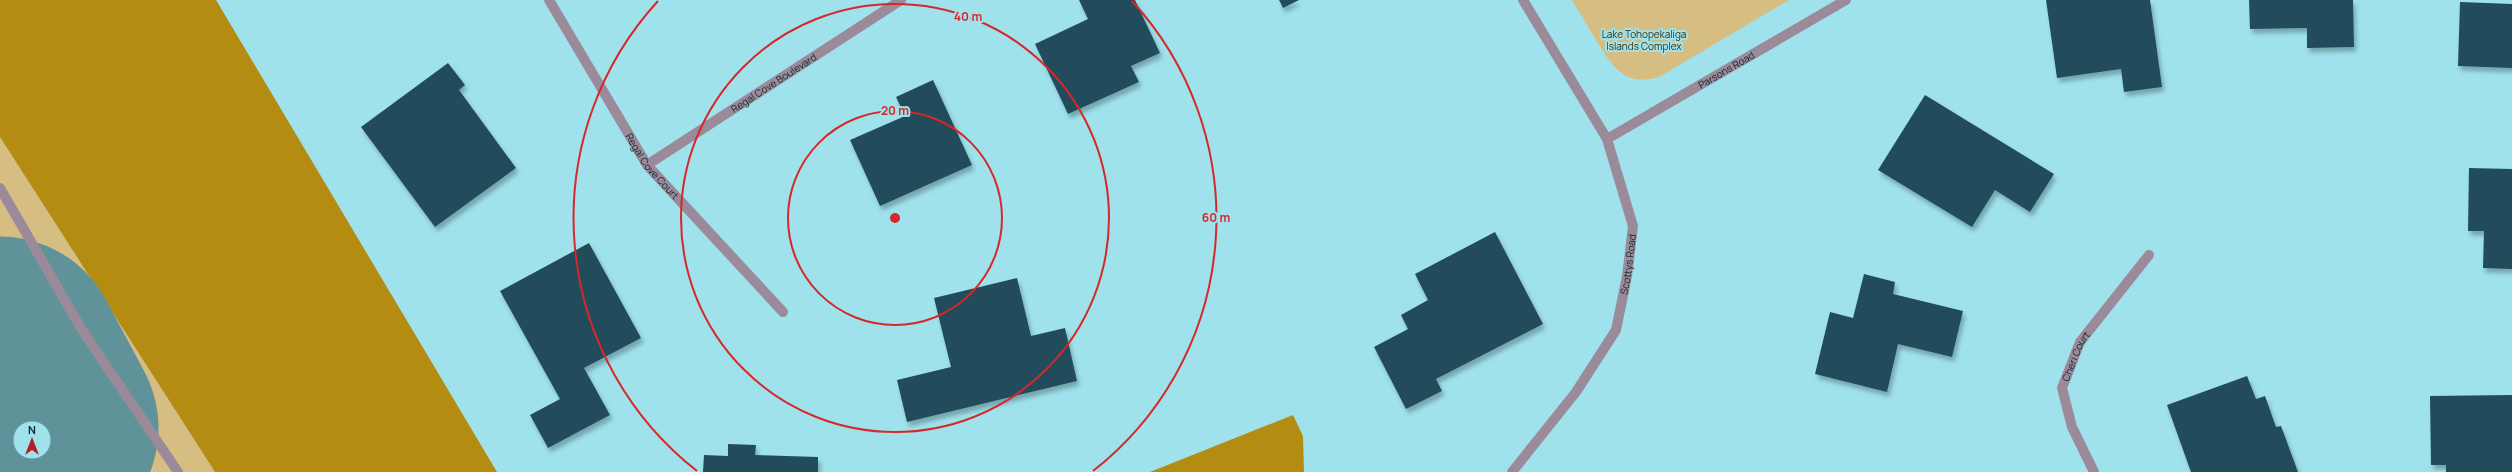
<svg xmlns="http://www.w3.org/2000/svg" width="2512" height="472" font-family="Manrope,sans-serif">
	<style>
		.green { fill: #d6bd82; fill-rule: evenodd }
		.forest { fill: #b58c12 }
		.lines { fill: none; stroke-linecap: round; stroke-linejoin: round }
		.runway { stroke: #609299; stroke-width: 241 }
		.building { fill: #234b5b; filter: url(#shadow) }
		.lane { stroke: #9b8a9a; stroke-width: 10 }
		.street { stroke: #9b8a9a; stroke-width: 10 }
		.ring { fill: none; stroke: #d62828; stroke-width: 2 }
		.labels { text-anchor: middle; stroke-width: 4; stroke-linejoin: round; paint-order: stroke }
		.park-label { font-size: 10px; fill: #402f01; stroke: #9fe2ec }
		.street-label { font-size: 10px; fill: #0c282c; stroke: #9fe2ec }
		.centre { fill: #d62828; stroke: #9fe2ec; stroke-width: 2 }
		.ring-label { font-size: 12px; text-anchor: middle; font-weight: bold; fill: #d62828; stroke: #9fe2ec; stroke-width: 4; stroke-linejoin: round; paint-order: stroke }
	</style>
	<defs>
		<filter id="shadow"><feDropShadow dx="2.5" dy="4.5" stdDeviation="2" flood-color="#0004"/></filter>
	</defs>
	<rect width="100%" height="100%" fill="#9fe2ec"/>
	<path class="green" d="M 1572,0 L 1789,0 L 1659,77 C 1624,87 1613,67 1596,40 C 1588,27 1580,13 1572,0 Z
		M 0,137 L 215,472 L 0,472 ZM 20,428 L 44,428 L 44,452 L 20,452 Z"/>
	<path class="forest" d="M 0,0 L 216,0 L 497,472 L 215,472 L 0,137 Z
		M 1293,415 L 1303,436 L 1304,472 L 1150,472 Z"/>
	<g class="lines">
		<path class="runway" d="M 0,357 L 38,428"/>
	</g>
	<path class="building" d="M 1079,0 L 1135,0 L 1160,53 L 1131,66 L 1139,82 L 1068,114 L 1035,44 L 1088,19 Z
		M 1279,0 L 1299,0 L 1283,8 Z
		M 2046,0 L 2150,0 L 2162,87 L 2124,92 L 2121,69 L 2057,78 Z
		M 2249,0 L 2353,0 L 2354,47 L 2307,48 L 2307,28 L 2250,29 Z
		M 2460,2 L 2512,4 L 2512,68 L 2458,66 Z
		M 448,63 L 465,85 L 459,90 L 516,168 L 435,227 L 361,127 Z
		M 933,80 L 972,165 L 880,206 L 850,140 L 905,116 L 896,97 Z
		M 1925,95 L 2054,174 L 2030,212 L 1995,190 L 1972,227 L 1878,170 Z
		M 2469,168 L 2512,169 L 2512,269 L 2483,268 L 2484,231 L 2468,231 Z
		M 1495,232 L 1543,324 L 1436,379 L 1442,391 L 1406,409 L 1374,347 L 1408,329 L 1401,315 L 1428,300 L 1415,274 Z
		M 589,243 L 641,338 L 584,368 L 610,415 L 548,448 L 530,415 L 560,399 L 500,291 Z
		M 1864,274 L 1895,282 L 1893,294 L 1963,311 L 1952,357 L 1898,344 L 1887,392 L 1815,374 L 1830,312 L 1853,318 Z
		M 1017,278 L 1031,336 L 1065,328 L 1077,381 L 907,422 L 897,380 L 951,367 L 934,298 Z
		M 2247,376 L 2256,399 L 2265,396 L 2276,427 L 2281,426 L 2298,472 L 2191,472 L 2167,405 Z
		M 2512,395 L 2512,472 L 2446,472 L 2446,465 L 2431,465 L 2430,396 Z
		M 728,444 L 756,445 L 755,455 L 818,457 L 818,472 L 703,472 L 704,455 L 728,456 Z"/>
	<g class="lines">
		<path class="lane" d="M 0,188 L 82,330 L 178,472"/>
		<g class="street">
			<path id="s1" d="M 549,0 L 647,165 L 783,312"/>
			<path id="s2" d="M 1607,139 L 1846,0"/>
			<path id="s3" d="M 647,165 L 901,0"/>
			<path id="s4" d="M 1512,472 L 1576,392 L 1616,330 L 1627,276 L 1633,226 L 1607,139 L 1523,0"/>
			<path id="s5" d="M 2094,472 L 2072,427 L 2062,388 L 2080,342 L 2149,255"/>
		</g>
	</g>
	<g class="ring">
		<circle cx="895" cy="218" r="107"/>
		<circle cx="895" cy="218" r="214"/>
		<path d="M697 471A321 321 0 0 1 658 1M1132 1A321 321 0 0 1 1093 471"/>
	</g>
	<g class="labels">
		<g class="park-label">
			<text x="1644" y="38">Lake Tohopekaliga<tspan x="1644" dy="12">Islands Complex</tspan></text>
		</g>
		<g class="street-label">
			<text dy="4" stroke="none"><textPath href="#s2" startOffset="138">Parsons Road</textPath></text>
			<text dy="4" stroke="none"><textPath href="#s3" startOffset="151">Regal Cove Boulevard</textPath></text>
			<text dy="4" stroke="none"><textPath href="#s1" startOffset="196">Regal Cove Court</textPath></text>
			<text dy="4" stroke="none"><textPath href="#s4" startOffset="243">Scottys Road</textPath></text>
			<text dy="4" stroke="none"><textPath href="#s5" startOffset="125">Cheri Court</textPath></text>
		</g>
	</g>
	<circle cx="895" cy="218" r="6" class="centre"/>
	<g class="ring-label">
		<text x="968" y="21">40 m</text>
		<text x="895" y="115">20 m</text>
		<text x="1216" y="222">60 m</text>
	</g>
	<g transform="translate(32 440)"><circle r="19" fill="#9fe2ec" stroke="#64989f"/>
	<path d="M0-3L7 15L0 10L-7 15Z" fill="#b22121"/>
	<text y="-6" font-size="11" font-weight="bold" text-anchor="middle" fill="#0c282c">N</text>
	</g>
</svg>
